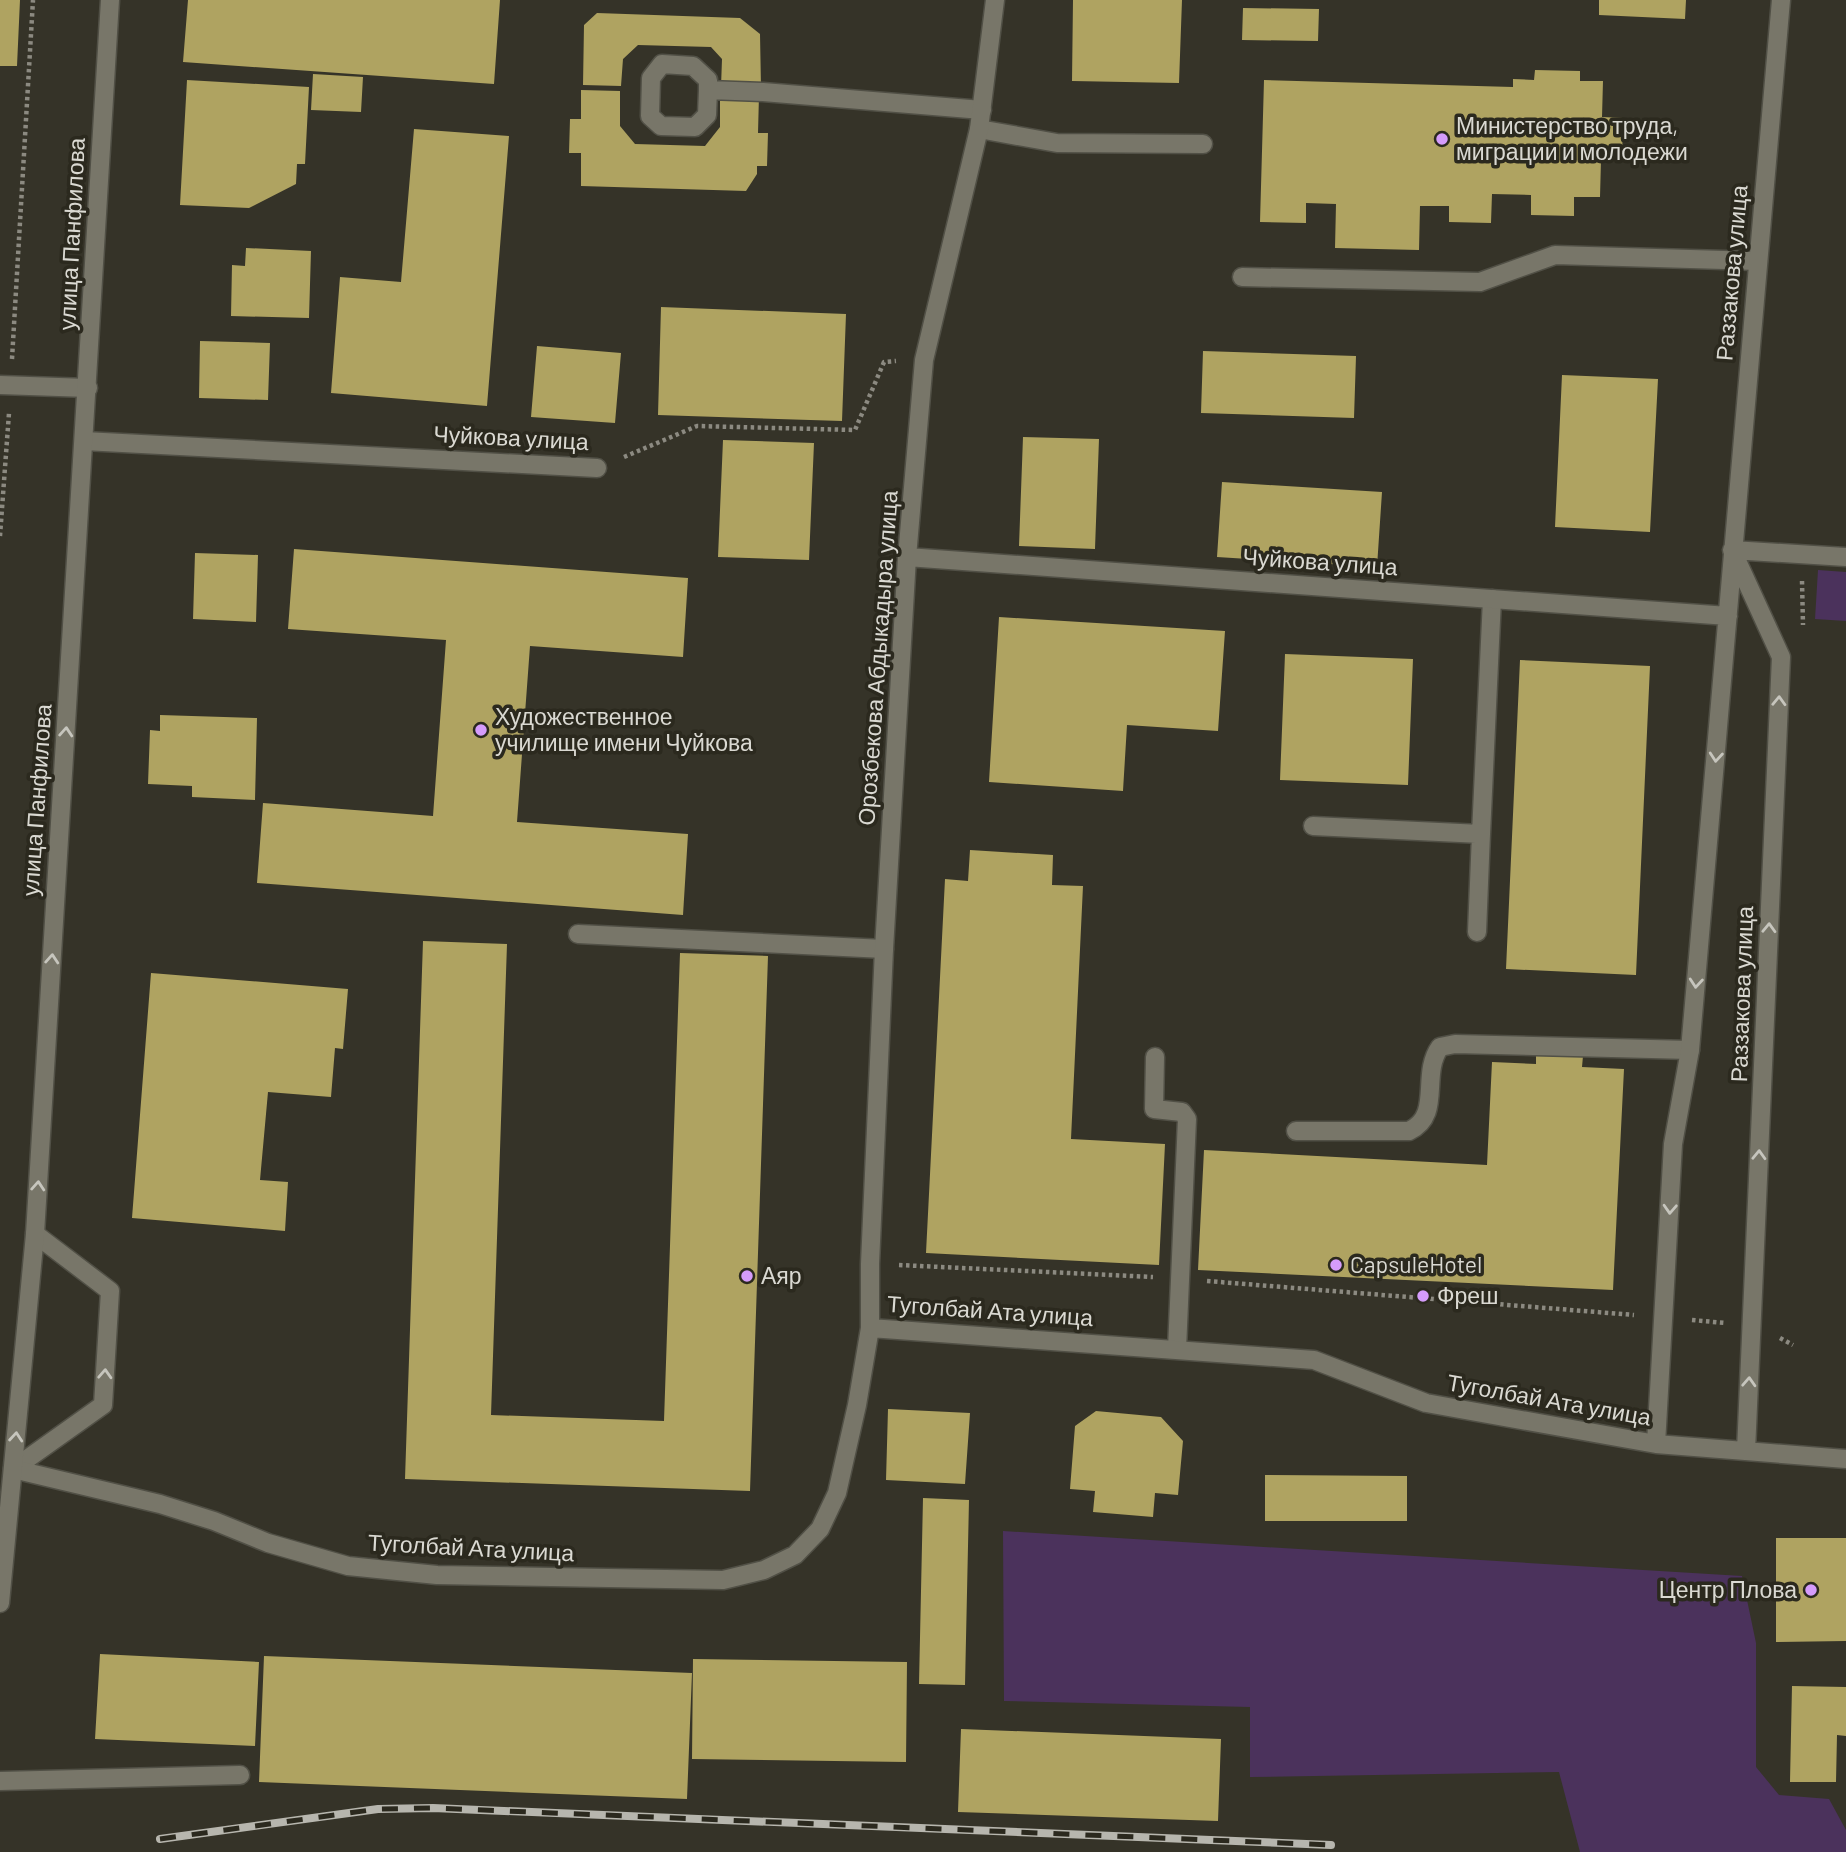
<svg xmlns="http://www.w3.org/2000/svg" width="1846" height="1852" font-family="Barlow,sans-serif">
	<style>
		.green { fill: #4b325c }
		.building { fill: #afa361 }
		.lines { fill: none; stroke-linecap: round; stroke-linejoin: round }
		.service-casing { stroke: #515046; stroke-width: 21 }
		.minor-casing { stroke: #515046; stroke-width: 21 }
		.tertiary-casing { stroke: #515046; stroke-width: 21 }
		.path { stroke: #8c8a81; stroke-width: 4.5; stroke-dasharray: 3.5 3.5; stroke-linecap: butt }
		.service { stroke: #787669; stroke-width: 18 }
		.minor { stroke: #787669; stroke-width: 18 }
		.tertiary { stroke: #787669; stroke-width: 18 }
		.rail-casing { stroke: #b7b6ae; stroke-width: 8 }
		.rail { stroke: #2b291e; stroke-width: 5; stroke-dasharray: 16; stroke-linecap: butt }
		.oneway { stroke: #c6c5bd }
		.poi-dot { fill: #d59cfb; stroke: #2b291e; stroke-width: 2.5 }
		.labels { text-anchor: middle; stroke-width: 7; stroke-linejoin: round; paint-order: stroke }
		.poi-label { font-size: 23px; fill: #dad9d2; stroke: #2b291e; text-anchor: start }
		.street-label { font-size: 23px; fill: #dad9d2; stroke: #2b291e }
	</style>
	<rect width="100%" height="100%" fill="#353328"/>
	<path class="green" d="M 1818,570 L 1846,572 L 1846,621 L 1815,619 Z
		M 1003,1531 L 1742,1576 L 1756,1643 L 1756,1767 L 1779,1795 L 1829,1799 L 1846,1830 L 1846,1852 L 1580,1852 L 1559,1772 L 1250,1777 L 1250,1707 L 1004,1701 Z"/>
	<path class="building" d="M 0,0 L 20,0 L 17,66 L 0,66 Z
		M 188,0 L 500,0 L 494,84 L 183,62 Z
		M 1073,0 L 1182,0 L 1179,83 L 1072,81 Z
		M 1599,0 L 1686,0 L 1685,19 L 1599,15 Z
		M 1243,8 L 1319,9 L 1318,41 L 1242,40 Z
		M 597,13 L 740,18 L 760,34 L 761,88 L 721,87 L 722,59 L 711,47 L 638,45 L 623,59 L 621,86 L 583,85 L 584,25 Z
		M 1535,70 L 1580,71 L 1580,81 L 1603,81 L 1602,117 L 1623,118 L 1622,161 L 1601,160 L 1600,197 L 1574,197 L 1574,216 L 1531,215 L 1531,195 L 1492,194 L 1491,223 L 1449,222 L 1449,206 L 1420,206 L 1419,250 L 1335,248 L 1336,204 L 1306,203 L 1306,223 L 1260,222 L 1264,80 L 1513,87 L 1513,79 L 1534,80 Z
		M 313,74 L 363,77 L 361,112 L 311,110 Z
		M 187,80 L 309,87 L 305,164 L 297,164 L 296,184 L 249,208 L 180,205 Z
		M 581,90 L 620,91 L 620,126 L 635,144 L 705,146 L 720,127 L 720,94 L 759,95 L 758,133 L 768,133 L 767,166 L 757,166 L 757,174 L 746,191 L 581,186 L 581,153 L 569,153 L 570,119 L 581,119 Z
		M 414,129 L 509,136 L 487,406 L 331,393 L 340,277 L 401,282 Z
		M 246,248 L 311,251 L 309,318 L 231,316 L 232,265 L 245,266 Z
		M 661,307 L 846,314 L 842,421 L 658,415 Z
		M 200,341 L 270,343 L 268,400 L 199,398 Z
		M 537,346 L 621,353 L 615,423 L 531,417 Z
		M 1203,351 L 1356,356 L 1354,418 L 1201,413 Z
		M 1562,375 L 1658,379 L 1650,532 L 1555,527 Z
		M 1023,437 L 1099,439 L 1095,549 L 1019,546 Z
		M 723,440 L 814,443 L 809,560 L 718,557 Z
		M 1222,482 L 1382,492 L 1377,567 L 1217,557 Z
		M 294,549 L 688,578 L 683,657 L 530,646 L 517,822 L 688,834 L 683,915 L 257,883 L 263,803 L 433,816 L 446,640 L 288,629 Z
		M 195,553 L 258,555 L 256,622 L 193,619 Z
		M 999,617 L 1225,631 L 1218,731 L 1127,725 L 1123,791 L 989,782 Z
		M 1285,654 L 1413,659 L 1408,785 L 1280,780 Z
		M 1520,660 L 1650,666 L 1636,975 L 1506,969 Z
		M 160,715 L 257,718 L 255,800 L 192,797 L 192,786 L 148,784 L 150,730 L 160,731 Z
		M 970,850 L 1053,855 L 1052,885 L 1083,886 L 1071,1139 L 1165,1144 L 1159,1265 L 926,1253 L 945,879 L 968,881 Z
		M 423,941 L 507,944 L 491,1415 L 664,1421 L 680,953 L 768,956 L 750,1491 L 405,1479 Z
		M 151,973 L 348,989 L 343,1049 L 335,1048 L 331,1097 L 268,1092 L 260,1180 L 288,1182 L 285,1231 L 132,1218 Z
		M 1536,1054 L 1583,1056 L 1582,1067 L 1624,1069 L 1613,1290 L 1198,1270 L 1204,1150 L 1487,1165 L 1492,1062 L 1536,1064 Z
		M 888,1409 L 970,1413 L 965,1484 L 886,1480 Z
		M 1096,1411 L 1161,1417 L 1183,1441 L 1178,1495 L 1155,1493 L 1153,1517 L 1093,1512 L 1095,1491 L 1070,1489 L 1075,1426 Z
		M 1265,1475 L 1407,1476 L 1407,1521 L 1265,1521 Z
		M 923,1498 L 969,1500 L 965,1685 L 919,1684 Z
		M 1776,1538 L 1846,1538 L 1846,1641 L 1776,1642 Z
		M 100,1654 L 259,1662 L 255,1746 L 95,1739 Z
		M 264,1656 L 692,1673 L 687,1799 L 259,1782 Z
		M 693,1659 L 907,1662 L 906,1762 L 692,1759 Z
		M 1792,1686 L 1846,1687 L 1846,1736 L 1837,1735 L 1836,1782 L 1790,1782 Z
		M 961,1729 L 1221,1739 L 1218,1821 L 958,1812 Z"/>
	<g class="lines">
		<defs>
			<path id="service" d="M 708,90 L 707,115 L 695,127 L 661,126 L 650,116 L 651,78 L 662,64 L 693,66 L 708,80 L 708,90 L 763,92 L 982,110
				M 979,129 L 1057,143 L 1203,144
				M 1242,277 L 1480,282 L 1555,255 L 1758,261
				M 1313,826 L 1481,834 L 1492,599
				M 1477,932 L 1481,834
				M 578,934 L 884,949
				M 1155,1057 L 1154,1109 L 1182,1112 L 1187,1119 L 1177,1349
				M 1296,1131 L 1409,1131 C 1443,1115 1420,1075 1440,1047 L 1455,1044 L 1690,1050
				M 13,1469 L 103,1405 L 110,1291 L 35,1234
				M 0,1781 L 240,1775"/>
			<path id="minor" d="M 0,385 L 88,388
				M 84,441 L 597,468
				M 1732,550 L 1846,557
				M 1733,552 L 1781,657 L 1746,1451
				M 907,557 L 1728,616
				M 870,1328 L 1314,1360 L 1426,1403 L 1656,1444 L 1846,1459
				M 1656,1444 L 1673,1144 L 1690,1050 L 1781,0
				M 13,1469 L 160,1504 L 214,1521 L 268,1543 L 348,1566 L 437,1575 L 723,1580 L 764,1570 L 795,1555 L 820,1529 L 837,1493 L 857,1405 L 870,1328 L 870,1264 L 884,949 L 907,557 L 924,360 L 979,129 L 995,0"/>
			<path id="tertiary" d="M 0,1603 L 35,1234 L 110,0"/>
		</defs>
		<use href="#service" class="service-casing"/>
		<use href="#minor" class="minor-casing"/>
		<use href="#tertiary" class="tertiary-casing"/>
		<path class="path" d="M 12,359 L 33,0
			M 624,457 L 697,426 L 855,430 L 884,362 L 896,361
			M 0,536 L 9,413
			M 1802,581 L 1803,625
			M 899,1265 L 1153,1277
			M 1207,1281 L 1634,1315
			M 1692,1320 L 1725,1323
			M 1780,1338 L 1793,1345"/>
		<use href="#service" class="service"/>
		<use href="#minor" class="minor"/>
		<use href="#tertiary" class="tertiary"/>
		<defs>
			<path id="rail" d="M 160,1839 L 378,1809 L 433,1808 L 1331,1845"/>
		</defs>
		<use href="#rail" class="rail-casing"/>
		<use href="#rail" class="rail"/>
	</g>
	<defs><path id="oneway-chevron" d="M-2-3.5L2.5 0L-2 3.5" fill="none" stroke-width="1.6" stroke-linecap="round" stroke-linejoin="round" transform="scale(1.75)"/></defs>
	<g class="oneway">
		<use href="#oneway-chevron" transform="translate(1779 701) rotate(-88)"/>
		<use href="#oneway-chevron" transform="translate(66 732) rotate(-86)"/>
		<use href="#oneway-chevron" transform="translate(1716 757) rotate(95)"/>
		<use href="#oneway-chevron" transform="translate(1769 928) rotate(-88)"/>
		<use href="#oneway-chevron" transform="translate(52 959) rotate(-86)"/>
		<use href="#oneway-chevron" transform="translate(1696 983) rotate(95)"/>
		<use href="#oneway-chevron" transform="translate(1759 1155) rotate(-88)"/>
		<use href="#oneway-chevron" transform="translate(38 1186) rotate(-86)"/>
		<use href="#oneway-chevron" transform="translate(1670 1209) rotate(93)"/>
		<use href="#oneway-chevron" transform="translate(105 1374) rotate(-87)"/>
		<use href="#oneway-chevron" transform="translate(1749 1382) rotate(-87)"/>
		<use href="#oneway-chevron" transform="translate(16 1437) rotate(-85)"/>
	</g>
	<g class="poi-dot">
		<circle cx="1442" cy="139" r="7"/>
		<circle cx="481" cy="730" r="7"/>
		<circle cx="1336" cy="1265" r="7"/>
		<circle cx="747" cy="1276" r="7"/>
		<circle cx="1423" cy="1296" r="7"/>
		<circle cx="1811" cy="1590" r="7"/>
	</g>
	<g class="labels">
		<g class="poi-label">
			<text x="1456" y="134">Министерство труда,<tspan x="1456" dy="26">миграции и молодежи</tspan></text>
			<text x="495" y="725">Художественное<tspan x="495" dy="26">училище имени Чуйкова</tspan></text>
			<text x="1350" y="1273">CapsuleHotel</text>
			<text x="761" y="1284">Аяр</text>
			<text x="1437" y="1304">Фреш</text>
			<text x="1797" y="1598" text-anchor="end">Центр Плова</text>
		</g>
		<g class="street-label">
			<text transform="translate(72 234) rotate(-87)" y="8">улица Панфилова</text>
			<text transform="translate(1732 273) rotate(-85)" y="8">Раззакова улица</text>
			<text transform="translate(511 438) rotate(3)" y="8">Чуйкова улица</text>
			<text transform="translate(1320 562) rotate(4)" y="8">Чуйкова улица</text>
			<text transform="translate(878 658) rotate(-86)" y="8">Орозбекова Абдыкадыра улица</text>
			<text transform="translate(37 800) rotate(-86)" y="8">улица Панфилова</text>
			<text transform="translate(1742 994) rotate(-88)" y="8">Раззакова улица</text>
			<text transform="translate(990 1311) rotate(4)" y="8">Туголбай Ата улица</text>
			<text transform="translate(1549 1400) rotate(10)" y="8">Туголбай Ата улица</text>
			<text transform="translate(471 1548) rotate(3)" y="8">Туголбай Ата улица</text>
		</g>
	</g>
</svg>
